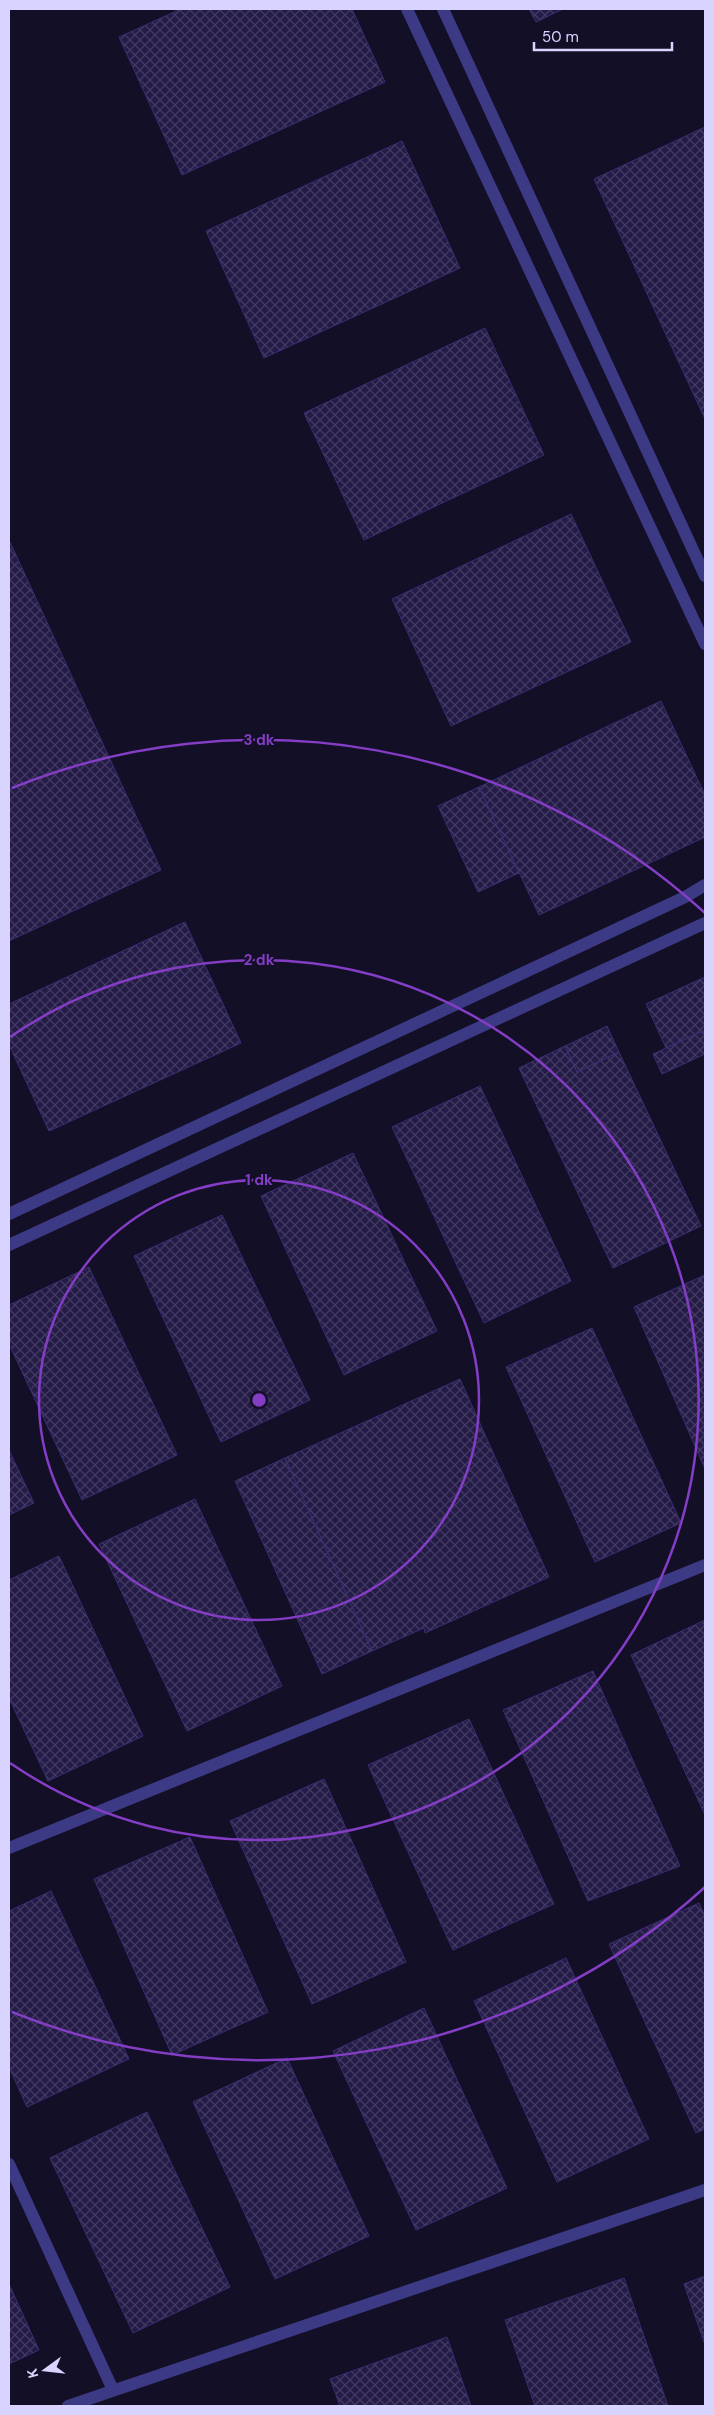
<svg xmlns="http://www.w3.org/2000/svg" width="714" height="2415" font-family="'DM Sans',sans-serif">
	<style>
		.building { fill: url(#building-cross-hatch); stroke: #3b2d73 }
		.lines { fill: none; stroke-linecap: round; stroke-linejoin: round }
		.minor { stroke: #3d3a85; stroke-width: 12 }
		.ring { fill: none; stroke: #843dc5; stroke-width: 2.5 }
		.centre { fill: #843dc5; stroke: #130f26; stroke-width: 2.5 }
		.ring-label { font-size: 15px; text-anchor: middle; font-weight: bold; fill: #843dc5; stroke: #130f26; stroke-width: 4; stroke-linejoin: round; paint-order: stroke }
	</style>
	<defs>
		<pattern id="building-cross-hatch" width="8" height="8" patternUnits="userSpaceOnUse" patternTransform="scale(1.25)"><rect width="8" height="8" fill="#241b47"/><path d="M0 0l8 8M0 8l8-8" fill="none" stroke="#433b63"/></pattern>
	</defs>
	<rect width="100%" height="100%" fill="#130f26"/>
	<path class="building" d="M 181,9 L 352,9 L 385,82 L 182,175 L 119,37 Z
		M 529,9 L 563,9 L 536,22 Z
		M 705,127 L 705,419 L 594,179 Z
		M 402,141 L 460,268 L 264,358 L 206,231 Z
		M 485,328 L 544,455 L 364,540 L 304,413 Z
		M 571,514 L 631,642 L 451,726 L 392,599 Z
		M 10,542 L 161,870 L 9,941 L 9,543 Z
		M 661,701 L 705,795 L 705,837 L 539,915 L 479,787 Z
		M 479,787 L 519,873 L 478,892 L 438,806 Z
		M 185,922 L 241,1043 L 49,1131 L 9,1045 L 9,1004 Z
		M 705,977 L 705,1030 L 666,1048 L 646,1004 Z
		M 607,1026 L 619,1052 L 577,1072 L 565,1046 Z
		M 705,1030 L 705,1054 L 662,1074 L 653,1054 Z
		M 565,1046 L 577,1072 L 619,1052 L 701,1226 L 613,1268 L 519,1068 Z
		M 480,1086 L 571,1281 L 484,1323 L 392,1127 Z
		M 353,1153 L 437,1331 L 344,1375 L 261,1196 Z
		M 222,1215 L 310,1400 L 221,1442 L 134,1256 Z
		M 89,1267 L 177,1455 L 82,1500 L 9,1344 L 9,1305 Z
		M 705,1275 L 705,1469 L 634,1307 Z
		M 592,1328 L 681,1523 L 595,1562 L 506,1367 Z
		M 460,1379 L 549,1577 L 425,1633 L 424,1628 L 372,1651 L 285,1458 Z
		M 9,1450 L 34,1503 L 9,1515 Z
		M 285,1458 L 372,1651 L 322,1674 L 235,1481 Z
		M 195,1499 L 282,1686 L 187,1731 L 99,1544 Z
		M 59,1556 L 143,1736 L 48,1781 L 9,1698 L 9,1580 Z
		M 705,1620 L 705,1815 L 631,1655 Z
		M 593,1671 L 680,1866 L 588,1901 L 503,1710 Z
		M 469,1719 L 554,1904 L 453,1950 L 368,1765 Z
		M 324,1779 L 406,1962 L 312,2004 L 230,1821 Z
		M 190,1837 L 268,2012 L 172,2055 L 94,1879 Z
		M 51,1891 L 129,2059 L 27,2107 L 9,2067 L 9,1911 Z
		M 699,1903 L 705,1916 L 705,2129 L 696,2133 L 609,1944 Z
		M 566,1958 L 649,2139 L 557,2182 L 474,2001 Z
		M 424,2008 L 507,2188 L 416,2230 L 333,2051 Z
		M 287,2058 L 369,2236 L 275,2279 L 193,2102 Z
		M 147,2112 L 230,2287 L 133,2333 L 50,2158 Z
		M 705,2276 L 705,2345 L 684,2284 Z
		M 624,2278 L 668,2406 L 535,2406 L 505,2320 Z
		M 9,2284 L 39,2350 L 9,2364 Z
		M 447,2337 L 471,2406 L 340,2406 L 330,2379 Z"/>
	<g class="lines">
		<path class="minor" d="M 407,9 L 705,644
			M 443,9 L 705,576
			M 9,1214 L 685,897 L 705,885
			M 9,1245 L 705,923
			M 9,1848 L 705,1565
			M 9,2164 L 113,2390
			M 68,2406 L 705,2190"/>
	</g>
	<g class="ring">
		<circle cx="259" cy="1400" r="220"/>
		<path d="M10 1037A440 440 0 1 1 10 1763"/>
		<path d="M705 1887A660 660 0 0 1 12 2012M12 788A660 660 0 0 1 705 913"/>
	</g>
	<circle cx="259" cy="1400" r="8" class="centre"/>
	<g class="ring-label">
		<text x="259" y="745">3 dk</text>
		<text x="259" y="965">2 dk</text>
		<text x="259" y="1185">1 dk</text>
	</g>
	<rect width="714" height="2415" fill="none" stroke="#d9d4ff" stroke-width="20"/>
	<g transform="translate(45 2370) rotate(255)" stroke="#130f26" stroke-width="4" paint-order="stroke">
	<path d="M0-4L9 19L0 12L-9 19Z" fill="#d9d4ff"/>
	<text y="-8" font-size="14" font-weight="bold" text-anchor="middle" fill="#d9d4ff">K</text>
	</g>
	<path d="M534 42v8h138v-8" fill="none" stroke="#d9d4ff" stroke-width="2.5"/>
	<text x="542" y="42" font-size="15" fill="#d9d4ff" stroke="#130f26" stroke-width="4" paint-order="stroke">50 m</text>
</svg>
